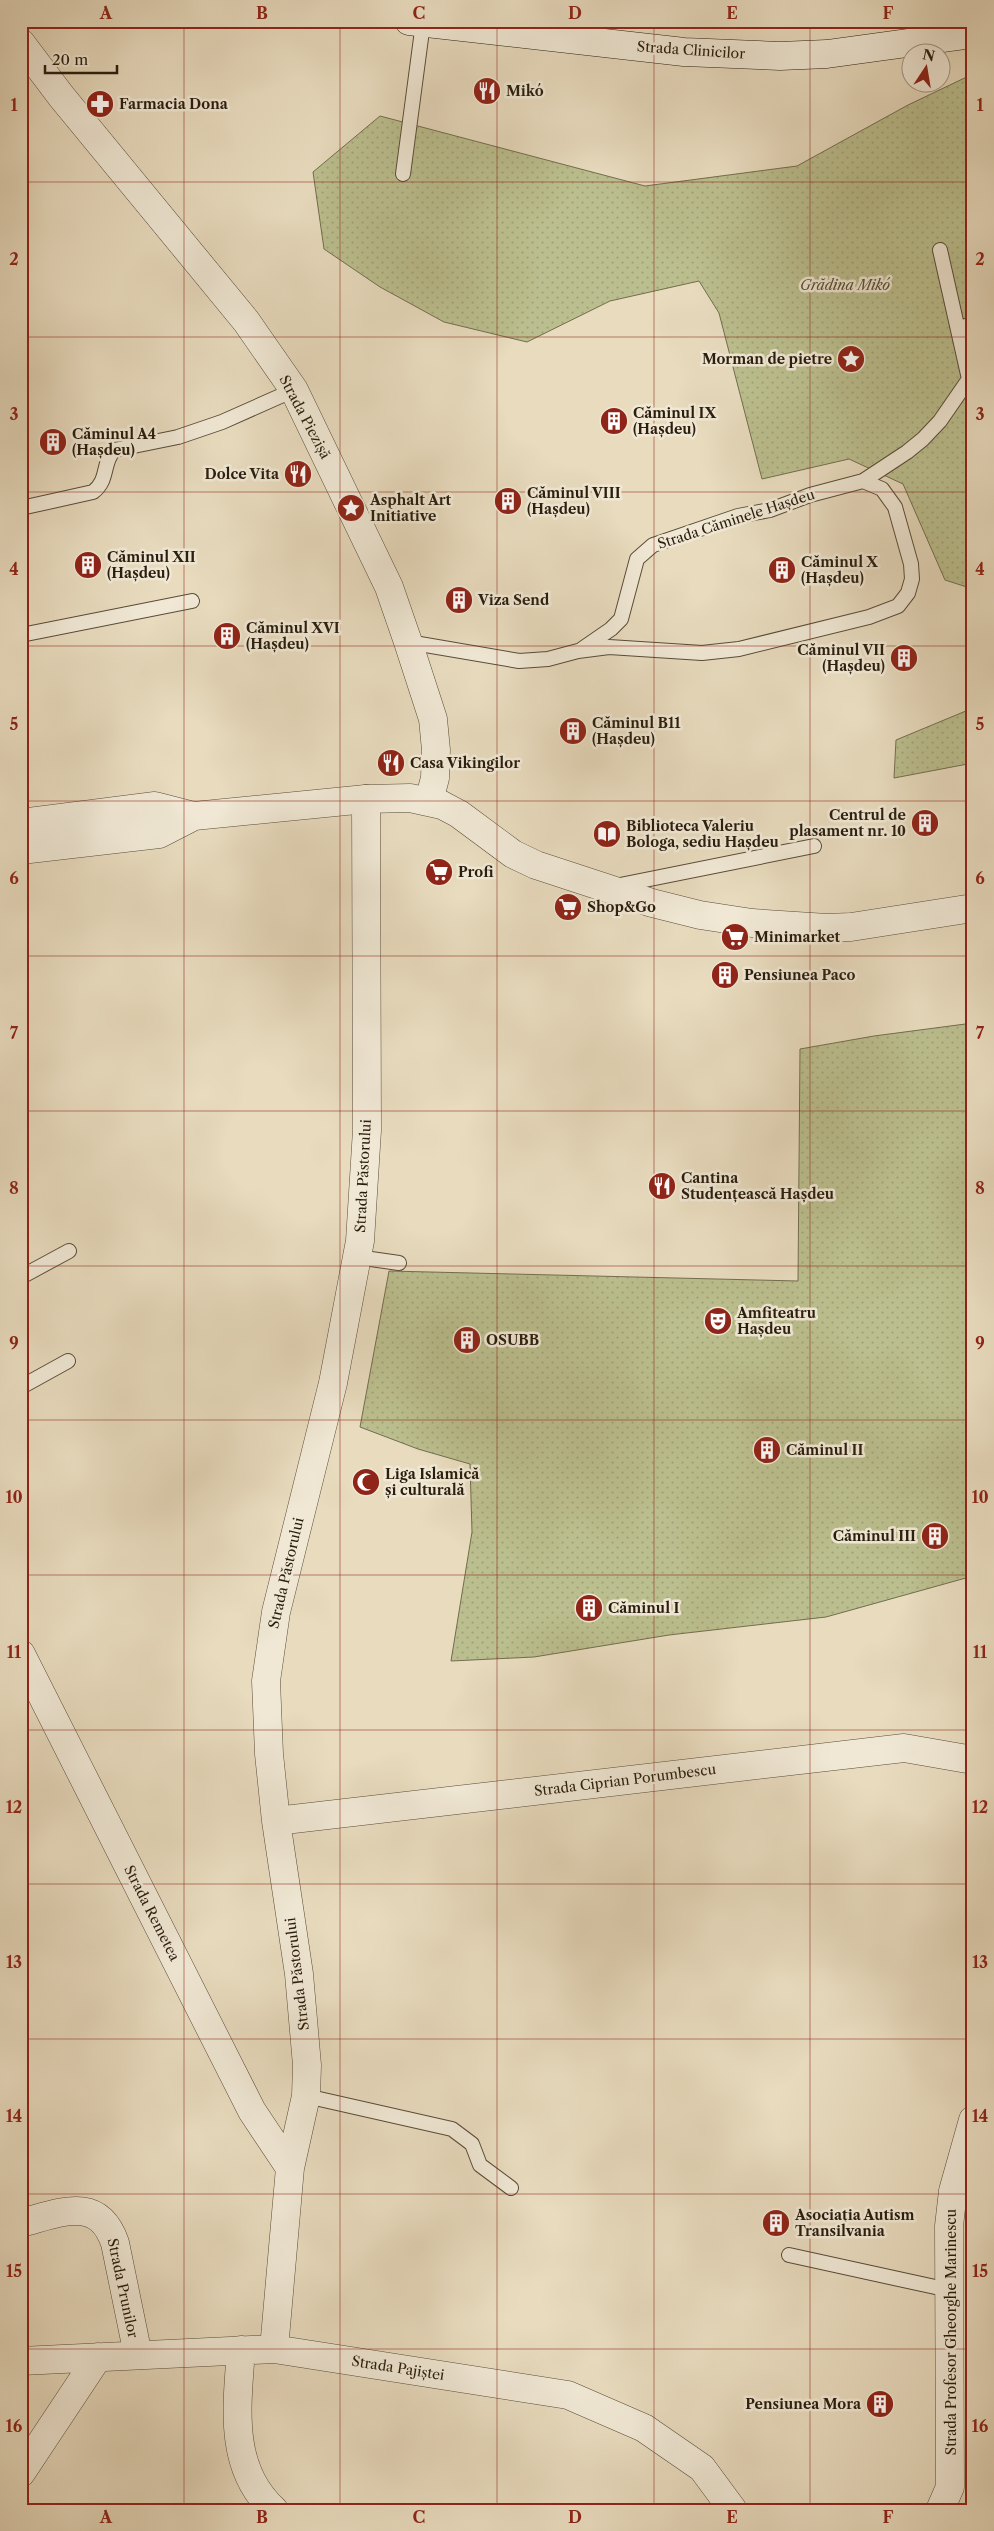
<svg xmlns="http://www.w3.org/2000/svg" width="994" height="2531" font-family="'Libre Caslon Text',serif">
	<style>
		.grass { fill: url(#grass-dots); stroke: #726e4e }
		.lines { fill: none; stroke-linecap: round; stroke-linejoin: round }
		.service-casing { stroke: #594c39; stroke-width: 16 }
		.minor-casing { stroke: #594c39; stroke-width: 29 }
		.tertiary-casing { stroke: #594c39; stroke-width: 29 }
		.secondary-casing { stroke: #291d0d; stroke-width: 29 }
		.service { stroke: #f0e8d5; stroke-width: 14 }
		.minor { stroke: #f0e8d5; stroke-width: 28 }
		.tertiary { stroke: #f0e8d5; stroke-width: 28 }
		.secondary { stroke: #f0e8d5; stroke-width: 28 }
		.grid { fill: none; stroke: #8f2418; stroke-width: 1; stroke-opacity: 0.55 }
		.labels { text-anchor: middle; stroke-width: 5; stroke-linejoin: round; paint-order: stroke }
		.street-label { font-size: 14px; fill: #291d0d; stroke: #f0e8d5 }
		.poi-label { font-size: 14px; font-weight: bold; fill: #291d0d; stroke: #f0e8d5; text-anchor: start }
		.park-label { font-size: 14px; font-style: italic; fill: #554d34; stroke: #f0e8d5 }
		.neatline { fill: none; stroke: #8f2418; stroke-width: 2 }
		.grid-label { font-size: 16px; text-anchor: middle; font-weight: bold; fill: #8f2418 }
	</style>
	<defs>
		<pattern id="grass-dots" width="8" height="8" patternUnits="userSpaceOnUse" patternTransform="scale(1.25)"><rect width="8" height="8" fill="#bbbe8e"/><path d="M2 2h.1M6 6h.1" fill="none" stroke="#a1a379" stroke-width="1.8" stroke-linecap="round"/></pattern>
	</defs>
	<rect width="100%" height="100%" fill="#e8dbbe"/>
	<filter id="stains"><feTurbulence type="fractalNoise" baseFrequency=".004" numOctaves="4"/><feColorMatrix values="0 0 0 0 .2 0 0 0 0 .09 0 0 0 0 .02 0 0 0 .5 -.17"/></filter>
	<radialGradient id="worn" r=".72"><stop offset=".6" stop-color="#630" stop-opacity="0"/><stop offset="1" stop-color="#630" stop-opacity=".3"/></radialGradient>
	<path class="grass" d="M 973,74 L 973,589 L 945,580 L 903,484 L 849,459 L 762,479 L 719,313 L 699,281 L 610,301 L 527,342 L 444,322 L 380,287 L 324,249 L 313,172 L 380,116 L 645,186 L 797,166 L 908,105 Z
		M 973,708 L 973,763 L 894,778 L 896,740 Z
		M 973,1023 L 973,1576 L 826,1617 L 669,1635 L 534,1657 L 451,1661 L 472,1532 L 470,1464 L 418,1449 L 360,1427 L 389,1271 L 798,1281 L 800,1049 L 874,1036 Z"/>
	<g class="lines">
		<defs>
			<path id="service" d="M 403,174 L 423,23
				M 959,328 L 973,324
				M 21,508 L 93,492 C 109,480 102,463 114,450 L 178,437 L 222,422 L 294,390
				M 21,635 L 192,601
				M 408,642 L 519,661 L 548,659 L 578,651 L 609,647 L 702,653 L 739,649 L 869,617 L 898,606 L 908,593 L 912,579 L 911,564 L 895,507 L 882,489 L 863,481
				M 582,649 L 611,629 L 621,619 L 637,559 L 653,545 L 738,516 L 770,510 L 810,495 L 863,481 L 907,452 L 923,439 L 940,421 L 969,379 L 940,250
				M 615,886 L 814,846
				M 357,1257 L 399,1263
				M 21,1277 L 69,1251
				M 21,1387 L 68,1361
				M 306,2096 L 452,2129 L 472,2144 L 480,2165 L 511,2188
				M 789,2255 L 949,2290"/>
			<path id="minor" d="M 21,43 L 61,96 L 246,321 L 294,390 L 389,587 L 408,642 L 433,719 L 436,750 L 435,778 L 429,801
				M 21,1654 L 252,2111 L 290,2168
				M 276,1821 L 904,1748 L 973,1760
				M 21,2223 C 60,2213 98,2194 115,2243 L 138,2355
				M 274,2349 L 290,2168 L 306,2096 L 307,2065 L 299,1974 L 276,1821 L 269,1754 L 266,1681 L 276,1612 L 333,1383 L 360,1241 L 367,1130 L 366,799
				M 241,2350 C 237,2406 228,2468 274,2510
				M 21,2361 L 274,2349 L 568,2395 L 644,2428 L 702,2468 L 733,2510
				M 21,2473 L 98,2357
				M 940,2510 L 950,2487 L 949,2226 L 953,2191 L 973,2120"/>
			<path id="tertiary" d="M 21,823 L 155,806 L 194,816 L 366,799 L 410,798 L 442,805 L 459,814 L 513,854 L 536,865 L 652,903 L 700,915 L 752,923 L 827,928 L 851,927 L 973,908
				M 21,850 L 159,834 L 194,816"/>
			<path id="secondary" d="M 409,21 L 684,52 L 780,56 L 827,54 L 973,34"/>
		</defs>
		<use href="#service" class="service-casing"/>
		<use href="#minor" class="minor-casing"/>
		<use href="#tertiary" class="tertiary-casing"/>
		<use href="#secondary" class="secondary-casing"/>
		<use href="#service" class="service"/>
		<use href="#minor" class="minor"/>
		<use href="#tertiary" class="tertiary"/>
		<use href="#secondary" class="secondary"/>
	</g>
	<path class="grid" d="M 184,21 L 184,2510M 340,21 L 340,2510M 497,21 L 497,2510M 654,21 L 654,2510M 810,21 L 810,2510M 21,182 L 973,182M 21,337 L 973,337M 21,492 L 973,492M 21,646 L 973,646M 21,801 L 973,801M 21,956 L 973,956M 21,1111 L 973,1111M 21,1266 L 973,1266M 21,1420 L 973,1420M 21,1575 L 973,1575M 21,1730 L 973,1730M 21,1884 L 973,1884M 21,2039 L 973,2039M 21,2194 L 973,2194M 21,2349 L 973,2349"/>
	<defs>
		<symbol id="restaurant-disc" viewBox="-11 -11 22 22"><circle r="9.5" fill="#8f2418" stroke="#f0e8d5"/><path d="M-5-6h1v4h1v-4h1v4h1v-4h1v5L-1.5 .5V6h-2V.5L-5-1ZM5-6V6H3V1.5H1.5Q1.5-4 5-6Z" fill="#fff"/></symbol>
		<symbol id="pharmacy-disc" viewBox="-11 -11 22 22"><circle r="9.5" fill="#8f2418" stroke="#f0e8d5"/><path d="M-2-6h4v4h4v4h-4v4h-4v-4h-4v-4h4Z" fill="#fff"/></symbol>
		<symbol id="sight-disc" viewBox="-11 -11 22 22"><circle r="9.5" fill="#8f2418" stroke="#f0e8d5"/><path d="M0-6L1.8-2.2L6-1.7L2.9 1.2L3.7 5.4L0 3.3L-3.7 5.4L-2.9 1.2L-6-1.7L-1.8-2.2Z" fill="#fff"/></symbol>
		<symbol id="building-disc" viewBox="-11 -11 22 22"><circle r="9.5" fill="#8f2418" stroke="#f0e8d5"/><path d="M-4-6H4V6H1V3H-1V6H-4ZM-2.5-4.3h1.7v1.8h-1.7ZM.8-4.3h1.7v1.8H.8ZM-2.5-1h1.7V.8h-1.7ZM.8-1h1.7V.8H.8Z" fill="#fff"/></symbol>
		<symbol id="library-disc" viewBox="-11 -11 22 22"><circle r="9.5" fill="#8f2418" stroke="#f0e8d5"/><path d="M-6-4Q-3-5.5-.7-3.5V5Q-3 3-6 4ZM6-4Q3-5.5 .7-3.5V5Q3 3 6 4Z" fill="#fff"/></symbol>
		<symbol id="supermarket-disc" viewBox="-11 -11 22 22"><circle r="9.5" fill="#8f2418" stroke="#f0e8d5"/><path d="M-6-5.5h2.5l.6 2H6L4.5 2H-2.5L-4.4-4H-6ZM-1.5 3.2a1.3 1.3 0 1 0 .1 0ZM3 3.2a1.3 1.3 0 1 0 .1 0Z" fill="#fff"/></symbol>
		<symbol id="theatre-disc" viewBox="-11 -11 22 22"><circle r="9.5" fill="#8f2418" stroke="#f0e8d5"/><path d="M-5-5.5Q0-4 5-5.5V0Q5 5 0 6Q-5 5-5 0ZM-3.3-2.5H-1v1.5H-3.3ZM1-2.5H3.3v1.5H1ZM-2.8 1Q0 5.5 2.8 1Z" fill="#fff"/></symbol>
		<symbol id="mosque-disc" viewBox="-11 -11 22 22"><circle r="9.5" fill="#8f2418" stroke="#f0e8d5"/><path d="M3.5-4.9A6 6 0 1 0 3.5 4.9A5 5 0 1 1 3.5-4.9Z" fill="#fff"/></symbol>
	</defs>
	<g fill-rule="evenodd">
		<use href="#restaurant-disc" x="471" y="75" width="32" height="32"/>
		<use href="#pharmacy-disc" x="84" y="88" width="32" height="32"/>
		<use href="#sight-disc" x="835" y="343" width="32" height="32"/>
		<use href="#building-disc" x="598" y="405" width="32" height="32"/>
		<use href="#building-disc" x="37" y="426" width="32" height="32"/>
		<use href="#restaurant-disc" x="282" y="458" width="32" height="32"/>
		<use href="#building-disc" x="492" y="485" width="32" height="32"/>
		<use href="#sight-disc" x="335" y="492" width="32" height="32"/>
		<use href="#building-disc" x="72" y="549" width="32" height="32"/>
		<use href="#building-disc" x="766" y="554" width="32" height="32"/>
		<use href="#building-disc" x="443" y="584" width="32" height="32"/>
		<use href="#building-disc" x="211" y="620" width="32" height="32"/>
		<use href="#building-disc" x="888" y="642" width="32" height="32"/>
		<use href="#building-disc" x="557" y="715" width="32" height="32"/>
		<use href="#restaurant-disc" x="375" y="747" width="32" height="32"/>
		<use href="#building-disc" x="909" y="807" width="32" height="32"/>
		<use href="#library-disc" x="591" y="818" width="32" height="32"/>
		<use href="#supermarket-disc" x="423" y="856" width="32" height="32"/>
		<use href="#supermarket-disc" x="552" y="891" width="32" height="32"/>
		<use href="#supermarket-disc" x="719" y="921" width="32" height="32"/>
		<use href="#building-disc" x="709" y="959" width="32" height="32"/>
		<use href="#restaurant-disc" x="646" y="1170" width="32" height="32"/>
		<use href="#theatre-disc" x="702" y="1305" width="32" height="32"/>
		<use href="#building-disc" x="451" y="1324" width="32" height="32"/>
		<use href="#building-disc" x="751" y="1434" width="32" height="32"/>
		<use href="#mosque-disc" x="350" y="1466" width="32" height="32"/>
		<use href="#building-disc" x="919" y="1520" width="32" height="32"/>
		<use href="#building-disc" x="573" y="1592" width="32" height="32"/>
		<use href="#building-disc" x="760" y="2207" width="32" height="32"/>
		<use href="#building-disc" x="864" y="2388" width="32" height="32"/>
	</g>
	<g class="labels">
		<g class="street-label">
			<text transform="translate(691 50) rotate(4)" y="5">Strada Clinicilor</text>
			<text transform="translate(305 417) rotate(62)" y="5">Strada Piezișă</text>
			<text transform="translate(736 519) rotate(-18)" y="5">Strada Căminele Hașdeu</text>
			<text transform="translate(363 1176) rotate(-87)" y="5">Strada Păstorului</text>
			<text transform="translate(286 1573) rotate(-77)" y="5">Strada Păstorului</text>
			<text transform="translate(625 1780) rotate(-7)" y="5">Strada Ciprian Porumbescu</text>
			<text transform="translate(152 1913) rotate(63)" y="5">Strada Remetea</text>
			<text transform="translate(297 1974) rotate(-97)" y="5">Strada Păstorului</text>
			<text transform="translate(123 2288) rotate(78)" y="5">Strada Prunilor</text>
			<text transform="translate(951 2332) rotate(-90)" y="5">Strada Profesor Gheorghe Marinescu</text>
			<text transform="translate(398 2368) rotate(9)" y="5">Strada Pajiștei</text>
		</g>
		<g class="poi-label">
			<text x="506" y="96">Mikó</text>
			<text x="119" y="109">Farmacia Dona</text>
			<text x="832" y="364" text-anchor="end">Morman de pietre</text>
			<text x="633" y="418">Căminul IX<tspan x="633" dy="16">(Hașdeu)</tspan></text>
			<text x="72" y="439">Căminul A4<tspan x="72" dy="16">(Hașdeu)</tspan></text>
			<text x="279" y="479" text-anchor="end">Dolce Vita</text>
			<text x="527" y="498">Căminul VIII<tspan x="527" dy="16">(Hașdeu)</tspan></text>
			<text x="370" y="505">Asphalt Art<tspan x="370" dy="16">Initiative</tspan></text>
			<text x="107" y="562">Căminul XII<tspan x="107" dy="16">(Hașdeu)</tspan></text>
			<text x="801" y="567">Căminul X<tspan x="801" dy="16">(Hașdeu)</tspan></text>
			<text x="478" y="605">Viza Send</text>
			<text x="246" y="633">Căminul XVI<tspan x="246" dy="16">(Hașdeu)</tspan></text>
			<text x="885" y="655" text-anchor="end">Căminul VII<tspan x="885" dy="16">(Hașdeu)</tspan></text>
			<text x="592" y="728">Căminul B11<tspan x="592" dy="16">(Hașdeu)</tspan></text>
			<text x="410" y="768">Casa Vikingilor</text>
			<text x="906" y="820" text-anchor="end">Centrul de<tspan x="906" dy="16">plasament nr. 10</tspan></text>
			<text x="626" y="831">Biblioteca Valeriu<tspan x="626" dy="16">Bologa, sediu Hașdeu</tspan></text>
			<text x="458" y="877">Profi</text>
			<text x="587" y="912">Shop&amp;Go</text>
			<text x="754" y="942">Minimarket</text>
			<text x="744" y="980">Pensiunea Paco</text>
			<text x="681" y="1183">Cantina<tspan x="681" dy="16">Studențească Hașdeu</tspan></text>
			<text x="737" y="1318">Amfiteatru<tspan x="737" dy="16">Hașdeu</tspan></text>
			<text x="486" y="1345">OSUBB</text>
			<text x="786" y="1455">Căminul II</text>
			<text x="385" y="1479">Liga Islamică<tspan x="385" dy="16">și culturală</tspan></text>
			<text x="916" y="1541" text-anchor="end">Căminul III</text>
			<text x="608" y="1613">Căminul I</text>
			<text x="795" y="2220">Asociația Autism<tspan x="795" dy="16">Transilvania</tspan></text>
			<text x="861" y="2409" text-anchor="end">Pensiunea Mora</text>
		</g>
		<g class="park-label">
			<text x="845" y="290">Grădina Mikó</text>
		</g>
	</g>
	<rect width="994" height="2531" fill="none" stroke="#e8dbbe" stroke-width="55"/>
	<g transform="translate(926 68) rotate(12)"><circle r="24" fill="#f0e8d5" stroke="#a09785"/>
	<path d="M0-4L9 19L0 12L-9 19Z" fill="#8f2418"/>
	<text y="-8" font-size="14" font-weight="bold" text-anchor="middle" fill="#291d0d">N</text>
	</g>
	<path d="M45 65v8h72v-8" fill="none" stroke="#291d0d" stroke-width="2.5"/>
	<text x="52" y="65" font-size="15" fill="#291d0d" stroke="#f0e8d5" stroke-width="4" paint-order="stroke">20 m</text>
	<rect x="28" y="28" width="938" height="2476" class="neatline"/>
	<g class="grid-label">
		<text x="106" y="19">A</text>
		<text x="262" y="19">B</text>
		<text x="419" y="19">C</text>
		<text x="575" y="19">D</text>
		<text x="732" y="19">E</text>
		<text x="888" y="19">F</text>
		<text x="14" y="111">1</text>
		<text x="980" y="111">1</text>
		<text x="14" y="265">2</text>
		<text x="980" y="265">2</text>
		<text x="14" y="420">3</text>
		<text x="980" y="420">3</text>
		<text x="14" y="575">4</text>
		<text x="980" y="575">4</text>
		<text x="14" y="730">5</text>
		<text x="980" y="730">5</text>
		<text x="14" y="884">6</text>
		<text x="980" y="884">6</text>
		<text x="14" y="1039">7</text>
		<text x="980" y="1039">7</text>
		<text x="14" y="1194">8</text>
		<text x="980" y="1194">8</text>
		<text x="14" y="1349">9</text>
		<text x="980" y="1349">9</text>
		<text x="14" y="1503">10</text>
		<text x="980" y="1503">10</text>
		<text x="14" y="1658">11</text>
		<text x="980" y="1658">11</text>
		<text x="14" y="1813">12</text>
		<text x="980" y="1813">12</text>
		<text x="14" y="1968">13</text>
		<text x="980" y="1968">13</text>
		<text x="14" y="2122">14</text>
		<text x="980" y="2122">14</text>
		<text x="14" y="2277">15</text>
		<text x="980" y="2277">15</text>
		<text x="14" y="2432">16</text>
		<text x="980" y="2432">16</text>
		<text x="106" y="2523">A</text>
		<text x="262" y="2523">B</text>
		<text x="419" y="2523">C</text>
		<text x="575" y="2523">D</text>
		<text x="732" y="2523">E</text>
		<text x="888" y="2523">F</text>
	</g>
	<rect width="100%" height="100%" filter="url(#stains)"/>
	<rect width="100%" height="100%" fill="url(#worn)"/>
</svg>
